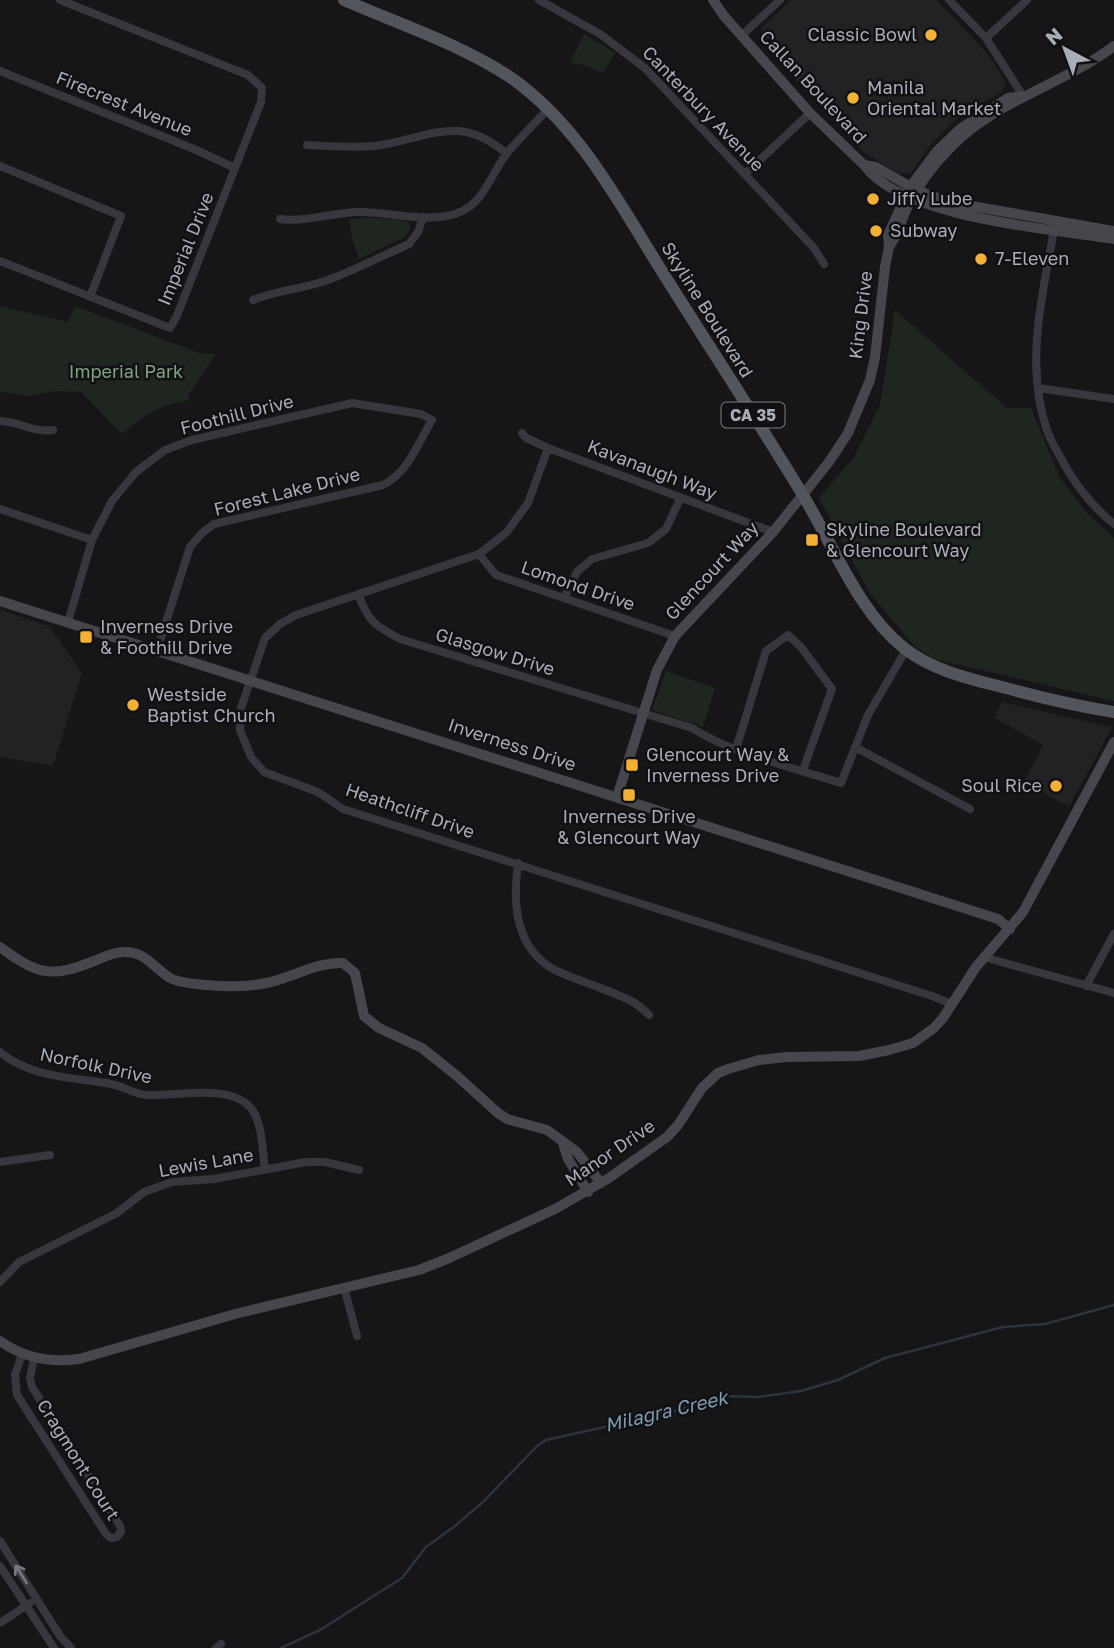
<svg xmlns="http://www.w3.org/2000/svg" width="1114" height="1648" font-family="'Golos Text',sans-serif">
	<style>
		.built { fill: #222225 }
		.green { fill: #1e261f }
		.lines { fill: none; stroke-linecap: round; stroke-linejoin: round }
		.stream { stroke: #2c353c; stroke-width: 2.5 }
		.street { stroke: #37383d; stroke-width: 8 }
		.secondary { stroke: #45474d; stroke-width: 10 }
		.primary { stroke: #53555c; stroke-width: 12 }
		.oneway { stroke: #757881 }
		.poi-dot { fill: #f2b134; stroke: #111113; stroke-width: 2.5 }
		.labels { text-anchor: middle; stroke-width: 5; stroke-linejoin: round; paint-order: stroke }
		.shield { fill: #111113; stroke: #7b7e86; stroke-width: 2 }
		.shield-label { font-size: 16px; font-weight: bold; fill: #a8adb8 }
		.poi-label { font-size: 18px; fill: #a8adb8; stroke: #111113; text-anchor: start }
		.street-label { font-size: 18px; fill: #a8adb8; stroke: #111113 }
		.park-label { font-size: 18px; fill: #7fa381; stroke: #111113 }
		.water-label { font-size: 19px; font-style: italic; fill: #7f9bb3; stroke: #111113 }
	</style>
	<rect width="100%" height="100%" fill="#161618"/>
	<path class="built" d="M 791,0 L 937,0 L 988,54 L 1006,83 L 1003,91 L 955,120 L 931,144 L 911,173 L 899,174 L 863,152 L 761,42 L 762,27 Z
		M 0,610 L 49,626 L 82,673 L 53,766 L 0,757 Z
		M 1002,702 L 1112,727 L 1069,807 L 1024,782 L 1043,745 L 994,718 Z"/>
	<path class="green" d="M 584,34 L 616,53 L 602,73 L 584,65 L 570,63 Z
		M 376,218 L 408,221 L 411,227 L 405,237 L 359,259 L 352,239 L 349,219 Z
		M 0,306 L 68,322 L 75,306 L 202,354 L 216,354 L 188,396 L 189,400 C 154,408 149,412 122,434 L 81,392 L 54,391 L 32,396 L 0,392 Z
		M 895,310 L 1007,408 L 1031,408 L 1060,478 L 1088,514 L 1114,538 L 1114,701 L 935,659 L 915,647 L 869,592 L 819,498 L 854,457 L 880,405 Z
		M 666,671 L 715,688 L 703,727 L 652,710 Z"/>
	<g class="lines">
		<path class="stream" d="M 281,1648 L 320,1630 L 402,1578 L 426,1547 L 455,1526 L 484,1501 L 538,1445 L 546,1440 L 672,1412 L 722,1396 L 759,1397 L 801,1391 L 838,1380 L 885,1358 L 1003,1327 L 1045,1324 L 1114,1305"/>
		<path class="street" d="M 539,0 L 600,34 L 645,68 L 814,248 L 824,264
			M 949,0 L 986,38 L 1023,96
			M 741,36 L 780,0
			M 986,38 L 1027,0
			M 0,71 L 194,149 L 235,168
			M 307,145 C 328,146 351,148 373,146 C 427,140 457,111 507,154
			M 0,166 L 121,216 L 90,297
			M 745,174 L 810,113
			M 280,219 C 301,223 336,212 360,212 C 388,212 419,221 447,216 C 483,210 488,178 507,153 C 520,138 534,124 548,109
			M 1052,226 L 1054,230 C 1042,297 1024,366 1048,433 C 1052,443 1058,453 1063,462 C 1076,486 1093,507 1114,524
			M 0,261 L 170,328 L 176,318 L 261,102 L 262,88 L 248,75 L 60,0
			M 253,300 C 277,290 303,289 328,280 C 355,270 382,256 409,244 L 418,232 L 423,217
			M 1038,388 L 1114,399
			M 0,421 C 18,421 34,433 53,430
			M 522,433 L 526,438 L 548,448 L 773,532
			M 548,448 L 528,503 L 506,533 L 479,554 L 296,615 L 280,624 L 265,638 L 241,708 L 240,730 L 251,757 L 264,772 L 318,792 L 343,809 L 932,996 L 952,1004
			M 0,509 L 92,540
			M 479,554 L 496,575 L 675,636
			M 358,594 C 369,622 374,625 400,639 L 692,728 C 732,754 795,768 841,783 L 868,715 L 906,650
			M 564,598 L 577,572 L 592,559 L 648,543 L 666,529 L 680,499
			M 68,622 L 92,540 L 112,501 L 136,472 L 165,450 L 192,440 L 352,403 L 421,414 L 432,420 C 418,443 408,473 383,485 L 214,524 L 202,533 L 190,547 L 157,650
			M 857,748 L 970,809
			M 736,749 L 766,651 L 788,635 L 801,647 L 832,689 L 803,770
			M 518,863 C 513,900 514,942 548,966 C 564,976 586,982 603,989 C 621,996 635,1000 649,1015
			M 983,957 L 1114,993
			M 1086,986 L 1114,934
			M 0,1052 C 31,1078 72,1077 111,1084 C 123,1086 134,1094 146,1095 C 175,1097 228,1083 250,1107 C 263,1122 262,1150 265,1169
			M 0,1162 L 50,1155
			M 0,1282 L 19,1262 L 117,1213 L 144,1192 L 172,1182 L 214,1179 L 306,1162 L 325,1162 L 359,1170
			M 344,1287 L 357,1336
			M 22,1354 L 15,1375 L 17,1395 L 106,1534 L 111,1538 L 117,1537 L 121,1532 L 120,1526 L 32,1387 L 30,1378 L 34,1358
			M 0,1541 L 60,1636 L 71,1648
			M 0,1566 L 54,1648
			M 0,1623 L 30,1603
			M 216,1648 L 221,1644"/>
		<path class="secondary" d="M 713,0 L 724,16 L 810,113 L 864,165 C 901,218 1052,229 1114,239
			M 864,165 L 876,167 L 916,190 L 949,202 L 1114,231
			M 889,247 C 898,235 901,221 907,208 C 918,185 933,165 951,147 C 996,100 1063,85 1114,46
			M 0,601 L 998,919 L 1010,929
			M 617,797 L 657,670 L 675,636 L 773,532 L 829,462 L 848,433 L 870,380 L 875,357 L 885,267 L 889,247 L 888,235 L 910,187 L 937,151 L 960,129 L 1008,98 L 1023,96
			M 0,947 C 37,974 50,979 94,961 C 104,957 113,952 124,952 C 145,951 154,968 170,978 C 179,983 196,984 207,985 C 226,987 247,987 266,983 C 293,978 315,962 343,963 L 355,973 L 364,1016 L 379,1028 L 422,1048 L 457,1076 L 498,1113 L 507,1119 L 547,1130 L 554,1135 L 577,1152 L 601,1183
			M 563,1143 L 568,1159 L 588,1192
			M 0,1341 C 24,1358 51,1363 79,1359 L 235,1314 L 419,1270 L 447,1259 L 555,1209 L 609,1178 L 667,1137 L 678,1125 L 702,1088 L 718,1073 L 728,1069 L 759,1060 L 786,1057 L 859,1056 L 889,1050 L 913,1043 L 934,1028 L 943,1018 L 976,967 L 1023,912 L 1114,742"/>
		<path class="primary" d="M 344,0 C 399,24 460,44 510,77 C 582,127 622,209 668,281 C 712,351 758,421 801,492 C 832,542 858,612 904,648 C 933,671 971,679 1006,688 C 1042,698 1077,706 1114,712"/>
	</g>
	<defs><path id="oneway-shaft" d="M-6 0H5M1.5-3L5.5 0L1.5 3" fill="none" stroke-width="1.6" stroke-linecap="round" stroke-linejoin="round" transform="scale(1.75)"/></defs>
	<use class="oneway" href="#oneway-shaft" transform="translate(21 1574) rotate(-122)"/>
	<g class="poi-dot">
		<circle cx="931" cy="35" r="7"/>
		<circle cx="853" cy="98" r="7"/>
		<circle cx="873" cy="199" r="7"/>
		<circle cx="876" cy="231" r="7"/>
		<circle cx="981" cy="259" r="7"/>
		<rect x="805" y="533" width="14" height="14" rx="3.5"/>
		<rect x="79" y="630" width="14" height="14" rx="3.5"/>
		<circle cx="133" cy="705" r="7"/>
		<rect x="625" y="758" width="14" height="14" rx="3.5"/>
		<circle cx="1056" cy="786" r="7"/>
		<rect x="622" y="788" width="14" height="14" rx="3.5"/>
	</g>
	<g class="labels">
		<rect class="shield" x="721.5" y="402.5" width="63" height="25" rx="5"/>
		<g class="shield-label">
			<text x="753" y="421">CA 35</text>
		</g>
		<g class="poi-label">
			<text x="917" y="41" text-anchor="end">Classic Bowl</text>
			<text x="867" y="94">Manila<tspan x="867" dy="21">Oriental Market</tspan></text>
			<text x="887" y="205">Jiffy Lube</text>
			<text x="890" y="237">Subway</text>
			<text x="995" y="265">7-Eleven</text>
			<text x="826" y="536">Skyline Boulevard<tspan x="826" dy="21">&amp; Glencourt Way</tspan></text>
			<text x="100" y="633">Inverness Drive<tspan x="100" dy="21">&amp; Foothill Drive</tspan></text>
			<text x="147" y="701">Westside<tspan x="147" dy="21">Baptist Church</tspan></text>
			<text x="646" y="761">Glencourt Way &amp;<tspan x="646" dy="21">Inverness Drive</tspan></text>
			<text x="1042" y="792" text-anchor="end">Soul Rice</text>
			<text x="629" y="823" text-anchor="middle">Inverness Drive<tspan x="629" dy="21">&amp; Glencourt Way</tspan></text>
		</g>
		<g class="street-label">
			<text transform="translate(813 87) rotate(47)" y="6">Callan Boulevard</text>
			<text transform="translate(124 104) rotate(22)" y="6">Firecrest Avenue</text>
			<text transform="translate(703 109) rotate(46)" y="6">Canterbury Avenue</text>
			<text transform="translate(186 249) rotate(-68)" y="6">Imperial Drive</text>
			<text transform="translate(707 310) rotate(58)" y="6">Skyline Boulevard</text>
			<text transform="translate(861 315) rotate(-83)" y="6">King Drive</text>
			<text transform="translate(237 415) rotate(-14)" y="6">Foothill Drive</text>
			<text transform="translate(652 470) rotate(21)" y="6">Kavanaugh Way</text>
			<text transform="translate(287 492) rotate(-14)" y="6">Forest Lake Drive</text>
			<text transform="translate(712 571) rotate(-47)" y="6">Glencourt Way</text>
			<text transform="translate(578 586) rotate(19)" y="6">Lomond Drive</text>
			<text transform="translate(495 652) rotate(17)" y="6">Glasgow Drive</text>
			<text transform="translate(512 745) rotate(18)" y="6">Inverness Drive</text>
			<text transform="translate(410 811) rotate(19)" y="6">Heathcliff Drive</text>
			<text transform="translate(96 1066) rotate(12)" y="6">Norfolk Drive</text>
			<text transform="translate(610 1153) rotate(-34)" y="6">Manor Drive</text>
			<text transform="translate(206 1163) rotate(-10)" y="6">Lewis Lane</text>
			<text transform="translate(78 1460) rotate(58)" y="6">Cragmont Court</text>
		</g>
		<g class="park-label">
			<text x="126" y="378">Imperial Park</text>
		</g>
		<g class="water-label">
			<text transform="translate(666 1411) rotate(-13)" y="7">Milagra Creek</text>
		</g>
	</g>
	<g transform="translate(1065 49) rotate(319)" stroke="#111113" stroke-width="5" paint-order="stroke">
	<path d="M0-5L12 26L0 18L-12 26Z" fill="#a8adb8"/>
	<text y="-10" font-size="19" font-weight="bold" text-anchor="middle" fill="#a8adb8">N</text>
	</g>
</svg>
